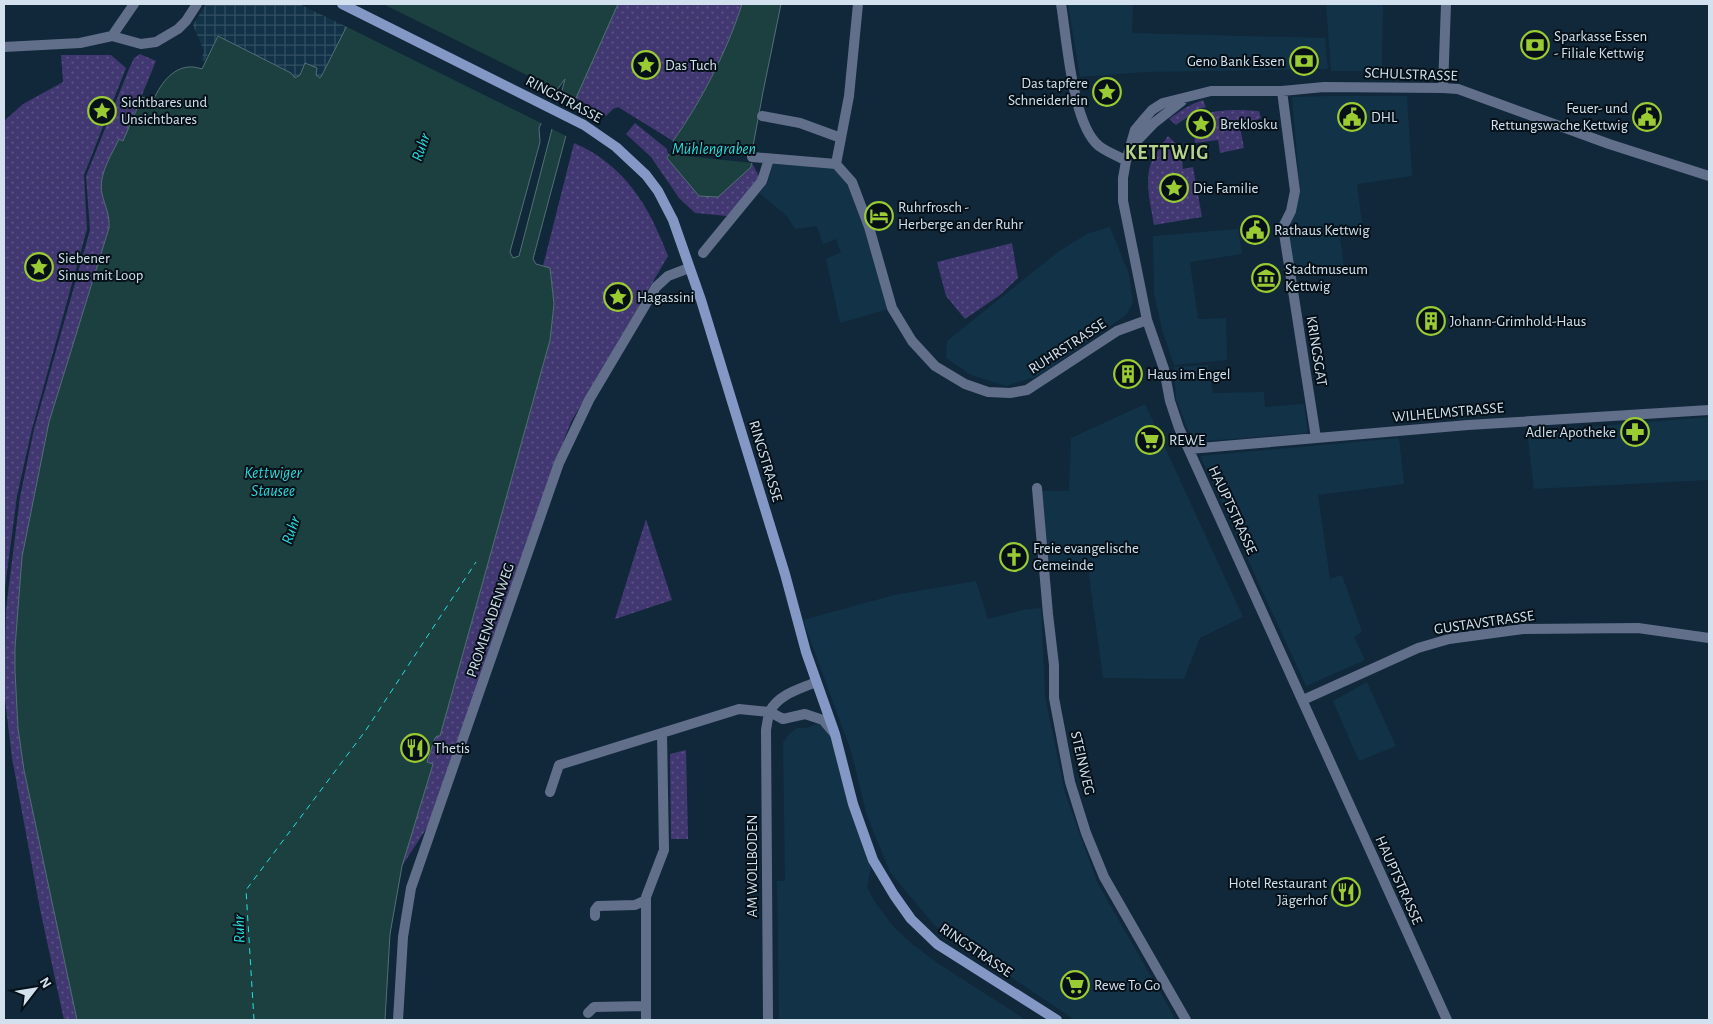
<svg xmlns="http://www.w3.org/2000/svg" width="1713" height="1024" font-family="'Alegreya Sans',sans-serif">
	<style>
		.built { fill: #123247 }
		.industrial { fill: url(#industrial-grid) }
		.green { fill: url(#green-dots) }
		.water { fill: #1c4040; stroke: #537074; fill-rule: evenodd }
		.pier { fill: #10283a }
		.lines { fill: none; stroke-linecap: round; stroke-linejoin: round }
		.ferry { stroke: #28dedf; stroke-width: 1; stroke-dasharray: 6 5; stroke-linecap: butt }
		.street { stroke: #626f8b; stroke-width: 10 }
		.secondary { stroke: #8498c5; stroke-width: 10 }
		.labels { text-anchor: middle; stroke-width: 4; stroke-linejoin: round; paint-order: stroke }
		.poi-label { font-size: 15px; fill: #d2e1ed; stroke: #061018; text-anchor: start }
		.street-label { font-size: 15px; fill: #d2e1ed; stroke: #061018 }
		.water-label { font-size: 16px; font-style: italic; fill: #28dedf; stroke: #061018 }
		.district-label { font-size: 20px; font-weight: bold; letter-spacing: 1px; fill: #b6d28a; stroke: #061018 }
	</style>
	<defs>
		<pattern id="industrial-grid" width="8" height="8" patternUnits="userSpaceOnUse" patternTransform="scale(1.25)"><rect width="8" height="8" fill="#123247"/><path d="M0 4h8M4 0v8" fill="none" stroke="#344f62"/></pattern>
		<pattern id="green-dots" width="8" height="8" patternUnits="userSpaceOnUse" patternTransform="scale(1.25)"><rect width="8" height="8" fill="#413871"/><path d="M2 2h.1M6 6h.1" fill="none" stroke="#5c5486" stroke-width="1.8" stroke-linecap="round"/></pattern>
	</defs>
	<rect width="100%" height="100%" fill="#10283a"/>
	<path class="built" d="M 1068,4 L 1133,4 L 1132,33 L 1325,38 L 1328,69 L 1146,72 L 1080,77 Z
		M 1326,4 L 1383,4 L 1382,71 L 1331,71 Z
		M 1328,96 L 1407,96 L 1412,176 L 1357,184 L 1363,231 L 1340,236 L 1344,267 L 1296,272 L 1285,226 L 1300,192 L 1292,97 Z
		M 773,164 L 834,167 L 849,184 L 866,230 L 888,309 L 840,323 L 826,259 L 841,252 L 836,239 L 823,244 L 817,226 L 795,229 L 787,216 L 759,193 L 768,182 Z
		M 1110,227 L 1129,274 L 1133,303 L 1126,315 L 1038,376 L 1006,386 L 971,375 L 946,358 L 947,341 L 1058,252 L 1087,234 Z
		M 1238,229 L 1242,254 L 1190,262 L 1198,319 L 1226,318 L 1227,360 L 1174,365 L 1162,329 L 1154,294 L 1153,236 Z
		M 1208,365 L 1213,393 L 1264,392 L 1265,407 L 1304,404 L 1308,433 L 1193,442 L 1176,400 L 1174,367 Z
		M 1145,404 L 1243,617 L 1200,638 L 1184,679 L 1103,678 L 1088,568 L 1049,569 L 1042,491 L 1069,491 L 1071,438 Z
		M 1709,417 L 1709,480 L 1534,489 L 1527,432 Z
		M 1399,438 L 1404,484 L 1318,495 L 1330,579 L 1342,575 L 1362,632 L 1354,637 L 1365,660 L 1306,686 L 1200,456 Z
		M 976,581 L 988,619 L 1023,610 L 1041,608 L 1045,696 L 1065,793 L 1097,882 L 1176,1020 L 1075,1020 L 935,926 L 890,872 L 867,816 L 851,751 L 803,620 L 894,595 Z
		M 1367,682 L 1396,746 L 1359,761 L 1333,701 Z
		M 822,722 L 832,736 L 872,861 L 867,887 L 875,902 L 893,926 L 912,944 L 939,964 L 1026,1020 L 779,1020 L 777,881 L 785,881 L 783,743 L 789,734 L 797,728 L 807,728 Z"/>
	<path class="industrial" d="M 206,4 L 299,4 L 347,27 L 322,76 L 320,78 L 317,77 L 315,73 L 300,75 L 295,78 L 291,73 L 218,36 L 204,62 L 201,60 L 204,51 L 193,25 Z"/>
	<path class="green" d="M 618,4 L 742,4 C 728,49 701,102 673,141 L 618,107 L 613,109 L 606,116 L 576,98 Z
		M 140,54 L 156,61 L 123,141 L 119,139 L 102,194 L 109,212 L 109,228 L 49,422 L 22,557 L 15,648 L 18,728 L 24,770 L 77,1020 L 64,1020 L 40,909 L 12,758 L 4,691 L 6,609 L 20,497 L 34,429 L 90,230 L 86,176 L 129,69 L 134,58 Z
		M 61,55 L 111,55 L 126,68 L 84,175 L 87,229 L 32,429 L 17,496 L 4,595 L 4,121 L 23,104 L 63,82 Z
		M 1203,100 L 1206,107 L 1199,109 L 1176,125 L 1169,119 C 1180,111 1190,104 1203,100 Z
		M 1242,110 L 1259,111 L 1261,118 L 1240,127 L 1244,148 L 1220,153 L 1218,140 L 1195,143 L 1193,122 C 1201,110 1228,110 1242,110 Z
		M 635,123 L 667,149 L 668,154 L 667,158 L 751,168 L 752,163 L 759,176 L 758,179 L 727,216 L 695,213 L 679,198 L 651,157 L 626,134 Z
		M 1168,136 L 1181,149 L 1183,169 L 1193,167 L 1202,217 L 1154,225 C 1151,207 1145,184 1150,166 C 1153,156 1162,145 1168,136 Z
		M 574,143 C 625,165 649,206 668,256 L 571,422 L 554,465 L 428,826 L 402,866 L 433,764 L 427,763 L 435,738 L 437,736 L 440,736 L 550,340 L 554,304 L 550,268 L 543,266 Z
		M 1012,243 L 1018,278 L 1000,295 L 965,319 L 946,296 L 937,262 Z
		M 646,519 L 672,600 L 615,619 Z
		M 686,750 L 688,839 L 671,839 L 670,754 Z"/>
	<path class="water" d="M 358,4 L 618,4 L 576,98 L 533,259 L 536,264 L 550,268 L 554,304 L 550,340 L 440,736 L 437,736 L 435,738 L 427,762 L 433,764 L 402,866 L 390,934 L 385,1020 L 77,1020 L 24,770 L 18,728 L 15,671 L 15,648 L 22,557 L 49,422 L 109,228 C 110,215 105,206 102,194 C 98,175 111,156 119,139 L 123,141 L 142,97 L 153,101 C 161,82 177,60 202,69 L 218,36 L 291,73 L 295,78 L 300,75 L 305,63 L 317,68 L 316,75 L 320,78 L 322,75 ZM 565,79 L 519,256 L 513,258 L 510,252 L 540,142 L 539,128 L 556,91 Z
		M 742,4 L 781,4 L 763,92 L 753,146 L 751,167 L 718,197 L 699,196 L 667,158 L 674,143 L 673,141 C 701,102 728,49 742,4 Z"/>
	<path class="pier" d="M 355,4 L 383,4 L 559,91 L 543,124 L 345,26 Z
		M 560,91 L 578,100 L 568,137 L 550,128 Z
		M 674,143 L 693,145 L 697,143 L 702,146 L 726,149 L 731,146 L 735,150 L 752,152 L 752,163 L 668,154 Z"/>
	<g class="lines">
		<path class="ferry" d="M 254,1020 L 246,890 L 366,730 L 476,562"/>
		<path class="street" d="M 1061,4 C 1067,39 1072,124 1099,146 C 1107,152 1118,156 1126,161
			M 112,36 L 134,4
			M 4,47 L 80,43 L 112,36 L 141,44 L 156,42 L 178,29 L 186,21 L 197,4
			M 1443,88 L 1446,4
			M 1282,91 L 1295,191 L 1291,211 L 1283,227 L 1316,438
			M 762,116 L 800,123 L 841,138
			M 1132,146 L 1154,123 L 1182,101
			M 752,157 L 836,164
			M 836,164 L 852,182 L 869,227 L 892,308 L 912,341 L 935,366 L 965,384 L 988,392 L 1010,393 L 1027,390 L 1117,331 L 1147,320
			M 836,164 L 849,96 L 858,4
			M 703,253 L 762,181 L 769,159
			M 1189,449 L 1468,425 L 1709,410
			M 1037,488 L 1048,614 L 1054,665 L 1054,698 L 1070,782 L 1086,833 L 1104,877 L 1186,1020
			M 1303,700 L 1418,648 L 1449,639 L 1523,629 L 1638,628 L 1709,638
			M 550,792 L 559,765 L 739,709 L 770,712 L 783,719 L 805,714 L 823,720 L 834,733
			M 595,916 L 595,910 L 598,906 L 635,905 L 646,900
			M 588,1013 L 594,1007 L 646,1006
			M 398,1020 L 403,937 L 411,888 L 559,463 L 589,400 L 656,287 L 668,276 L 689,268
			M 646,1020 L 646,897 L 664,850 L 662,733
			M 768,1020 L 766,730 C 767,724 768,716 770,711 C 779,694 800,689 816,682
			M 1447,1020 L 1179,428 L 1170,401 L 1164,369 L 1147,320 L 1123,201 L 1123,178 L 1126,161 L 1135,130 L 1145,118 L 1152,110 L 1163,103 L 1211,91 L 1282,91 L 1324,87 L 1443,88 L 1458,89 L 1609,144 L 1709,176"/>
		<path class="secondary" d="M 342,4 L 584,125 L 616,147 L 646,175 L 658,191 L 673,220 L 701,300 L 745,444 L 785,574 L 806,652 L 835,734 L 853,804 L 873,860 L 894,895 L 911,919 L 937,944 L 1057,1020"/>
	</g>
	<defs>
		<symbol id="bank-ring" viewBox="-11 -11 22 22"><circle r="9.5" fill="#061018" stroke="#9bcb33" stroke-width="1.5"/><path d="M-6-4H6V4H-6ZM0-2.3a2.3 2.3 0 1 0 0 4.6a2.3 2.3 0 1 0 0-4.6Z" fill="#9bcb33"/></symbol>
		<symbol id="sight-ring" viewBox="-11 -11 22 22"><circle r="9.5" fill="#061018" stroke="#9bcb33" stroke-width="1.5"/><path d="M0-6L1.8-2.2L6-1.7L2.9 1.2L3.7 5.4L0 3.3L-3.7 5.4L-2.9 1.2L-6-1.7L-1.8-2.2Z" fill="#9bcb33"/></symbol>
		<symbol id="civic-ring" viewBox="-11 -11 22 22"><circle r="9.5" fill="#061018" stroke="#9bcb33" stroke-width="1.5"/><path d="M-.6-6.5H3V-4.5H.6V-3L4-1V1h2V6H-6V1h2V-1L-.6-3ZM-1.2 2.5V6h2.4V2.5Z" fill="#9bcb33"/></symbol>
		<symbol id="hotel-ring" viewBox="-11 -11 22 22"><circle r="9.5" fill="#061018" stroke="#9bcb33" stroke-width="1.5"/><path d="M-6-4.5h1.5V1H6V5H4.5V3h-9V5H-6ZM-4 0a1.8 1.8 0 1 1 3.6 0ZM.5 0V-2.5h3Q6-2.5 6 0Z" fill="#9bcb33"/></symbol>
		<symbol id="museum-ring" viewBox="-11 -11 22 22"><circle r="9.5" fill="#061018" stroke="#9bcb33" stroke-width="1.5"/><path d="M0-6L6-3V-2H-6V-3ZM-5-1h2V3h-2ZM-1-1h2V3h-2ZM3-1h2V3H3ZM-6 4H6V6H-6Z" fill="#9bcb33"/></symbol>
		<symbol id="building-ring" viewBox="-11 -11 22 22"><circle r="9.5" fill="#061018" stroke="#9bcb33" stroke-width="1.5"/><path d="M-4-6H4V6H1V3H-1V6H-4ZM-2.5-4.3h1.7v1.8h-1.7ZM.8-4.3h1.7v1.8H.8ZM-2.5-1h1.7V.8h-1.7ZM.8-1h1.7V.8H.8Z" fill="#9bcb33"/></symbol>
		<symbol id="pharmacy-ring" viewBox="-11 -11 22 22"><circle r="9.5" fill="#061018" stroke="#9bcb33" stroke-width="1.5"/><path d="M-2-6h4v4h4v4h-4v4h-4v-4h-4v-4h4Z" fill="#9bcb33"/></symbol>
		<symbol id="supermarket-ring" viewBox="-11 -11 22 22"><circle r="9.5" fill="#061018" stroke="#9bcb33" stroke-width="1.5"/><path d="M-6-5.5h2.5l.6 2H6L4.5 2H-2.5L-4.4-4H-6ZM-1.5 3.2a1.3 1.3 0 1 0 .1 0ZM3 3.2a1.3 1.3 0 1 0 .1 0Z" fill="#9bcb33"/></symbol>
		<symbol id="church-ring" viewBox="-11 -11 22 22"><circle r="9.5" fill="#061018" stroke="#9bcb33" stroke-width="1.5"/><path d="M-1.2-6h2.4v3.5h3.3v2.4h-3.3V6h-2.4V-.1h-3.3v-2.4h3.3Z" fill="#9bcb33"/></symbol>
		<symbol id="restaurant-ring" viewBox="-11 -11 22 22"><circle r="9.5" fill="#061018" stroke="#9bcb33" stroke-width="1.5"/><path d="M-5-6h1v4h1v-4h1v4h1v-4h1v5L-1.5 .5V6h-2V.5L-5-1ZM5-6V6H3V1.5H1.5Q1.5-4 5-6Z" fill="#9bcb33"/></symbol>
	</defs>
	<g fill-rule="evenodd">
		<use href="#bank-ring" x="1519" y="29" width="32" height="32"/>
		<use href="#bank-ring" x="1288" y="45" width="32" height="32"/>
		<use href="#sight-ring" x="630" y="49" width="32" height="32"/>
		<use href="#sight-ring" x="1091" y="76" width="32" height="32"/>
		<use href="#sight-ring" x="86" y="95" width="32" height="32"/>
		<use href="#civic-ring" x="1336" y="101" width="32" height="32"/>
		<use href="#civic-ring" x="1631" y="101" width="32" height="32"/>
		<use href="#sight-ring" x="1185" y="108" width="32" height="32"/>
		<use href="#sight-ring" x="1158" y="172" width="32" height="32"/>
		<use href="#hotel-ring" x="863" y="200" width="32" height="32"/>
		<use href="#civic-ring" x="1239" y="214" width="32" height="32"/>
		<use href="#sight-ring" x="23" y="251" width="32" height="32"/>
		<use href="#museum-ring" x="1250" y="262" width="32" height="32"/>
		<use href="#sight-ring" x="602" y="281" width="32" height="32"/>
		<use href="#building-ring" x="1415" y="305" width="32" height="32"/>
		<use href="#building-ring" x="1112" y="358" width="32" height="32"/>
		<use href="#pharmacy-ring" x="1619" y="416" width="32" height="32"/>
		<use href="#supermarket-ring" x="1134" y="424" width="32" height="32"/>
		<use href="#church-ring" x="998" y="541" width="32" height="32"/>
		<use href="#restaurant-ring" x="399" y="732" width="32" height="32"/>
		<use href="#restaurant-ring" x="1330" y="876" width="32" height="32"/>
		<use href="#supermarket-ring" x="1059" y="969" width="32" height="32"/>
	</g>
	<g class="labels">
		<g class="poi-label">
			<text x="1554" y="41">Sparkasse Essen<tspan x="1554" dy="17">- Filiale Kettwig</tspan></text>
			<text x="1285" y="66" text-anchor="end">Geno Bank Essen</text>
			<text x="665" y="70">Das Tuch</text>
			<text x="1088" y="88" text-anchor="end">Das tapfere<tspan x="1088" dy="17">Schneiderlein</tspan></text>
			<text x="121" y="107">Sichtbares und<tspan x="121" dy="17">Unsichtbares</tspan></text>
			<text x="1628" y="113" text-anchor="end">Feuer- und<tspan x="1628" dy="17">Rettungswache Kettwig</tspan></text>
			<text x="1371" y="122">DHL</text>
			<text x="1220" y="129">Breklosku</text>
			<text x="1193" y="193">Die Familie</text>
			<text x="898" y="212">Ruhrfrosch -<tspan x="898" dy="17">Herberge an der Ruhr</tspan></text>
			<text x="1274" y="235">Rathaus Kettwig</text>
			<text x="58" y="263">Siebener<tspan x="58" dy="17">Sinus mit Loop</tspan></text>
			<text x="1285" y="274">Stadtmuseum<tspan x="1285" dy="17">Kettwig</tspan></text>
			<text x="637" y="302">Hagassini</text>
			<text x="1450" y="326">Johann-Grimhold-Haus</text>
			<text x="1147" y="379">Haus im Engel</text>
			<text x="1616" y="437" text-anchor="end">Adler Apotheke</text>
			<text x="1169" y="445">REWE</text>
			<text x="1033" y="553">Freie evangelische<tspan x="1033" dy="17">Gemeinde</tspan></text>
			<text x="434" y="753">Thetis</text>
			<text x="1327" y="888" text-anchor="end">Hotel Restaurant<tspan x="1327" dy="17">Jägerhof</tspan></text>
			<text x="1094" y="990">Rewe To Go</text>
		</g>
		<g class="street-label">
			<text transform="translate(1411 74) rotate(2)" y="5">SCHULSTRASSE</text>
			<text transform="translate(564 99) rotate(28)" y="5">RINGSTRASSE</text>
			<text transform="translate(1067 346) rotate(-33)" y="5">RUHRSTRASSE</text>
			<text transform="translate(1317 351) rotate(81)" y="5">KRINGSGAT</text>
			<text transform="translate(1448 412) rotate(-5)" y="5">WILHELMSTRASSE</text>
			<text transform="translate(766 461) rotate(73)" y="5">RINGSTRASSE</text>
			<text transform="translate(1233 510) rotate(65)" y="5">HAUPTSTRASSE</text>
			<text transform="translate(490 620) rotate(-71)" y="5">PROMENADENWEG</text>
			<text transform="translate(1484 622) rotate(-8)" y="5">GUSTAVSTRASSE</text>
			<text transform="translate(1083 763) rotate(77)" y="5">STEINWEG</text>
			<text transform="translate(752 866) rotate(-90)" y="5">AM WOLLBODEN</text>
			<text transform="translate(1399 880) rotate(66)" y="5">HAUPTSTRASSE</text>
			<text transform="translate(976 950) rotate(34)" y="5">RINGSTRASSE</text>
		</g>
		<g class="water-label">
			<text transform="translate(420 147) rotate(-71)" y="6">Ruhr</text>
			<text x="714" y="154">Mühlengraben</text>
			<text x="273" y="478">Kettwiger<tspan x="273" dy="18">Stausee</tspan></text>
			<text transform="translate(290 530) rotate(-71)" y="6">Ruhr</text>
			<text transform="translate(238 929) rotate(-92)" y="6">Ruhr</text>
		</g>
		<g class="district-label">
			<text x="1167" y="159">KETTWIG</text>
		</g>
	</g>
	<rect width="1713" height="1024" fill="none" stroke="#d2e1ed" stroke-width="10"/>
	<g transform="translate(35 989) rotate(59)" stroke="#061018" stroke-width="4" paint-order="stroke">
	<path d="M0-4L9 19L0 12L-9 19Z" fill="#d2e1ed"/>
	<text y="-8" font-size="14" font-weight="bold" text-anchor="middle" fill="#d2e1ed">N</text>
	</g>
</svg>
